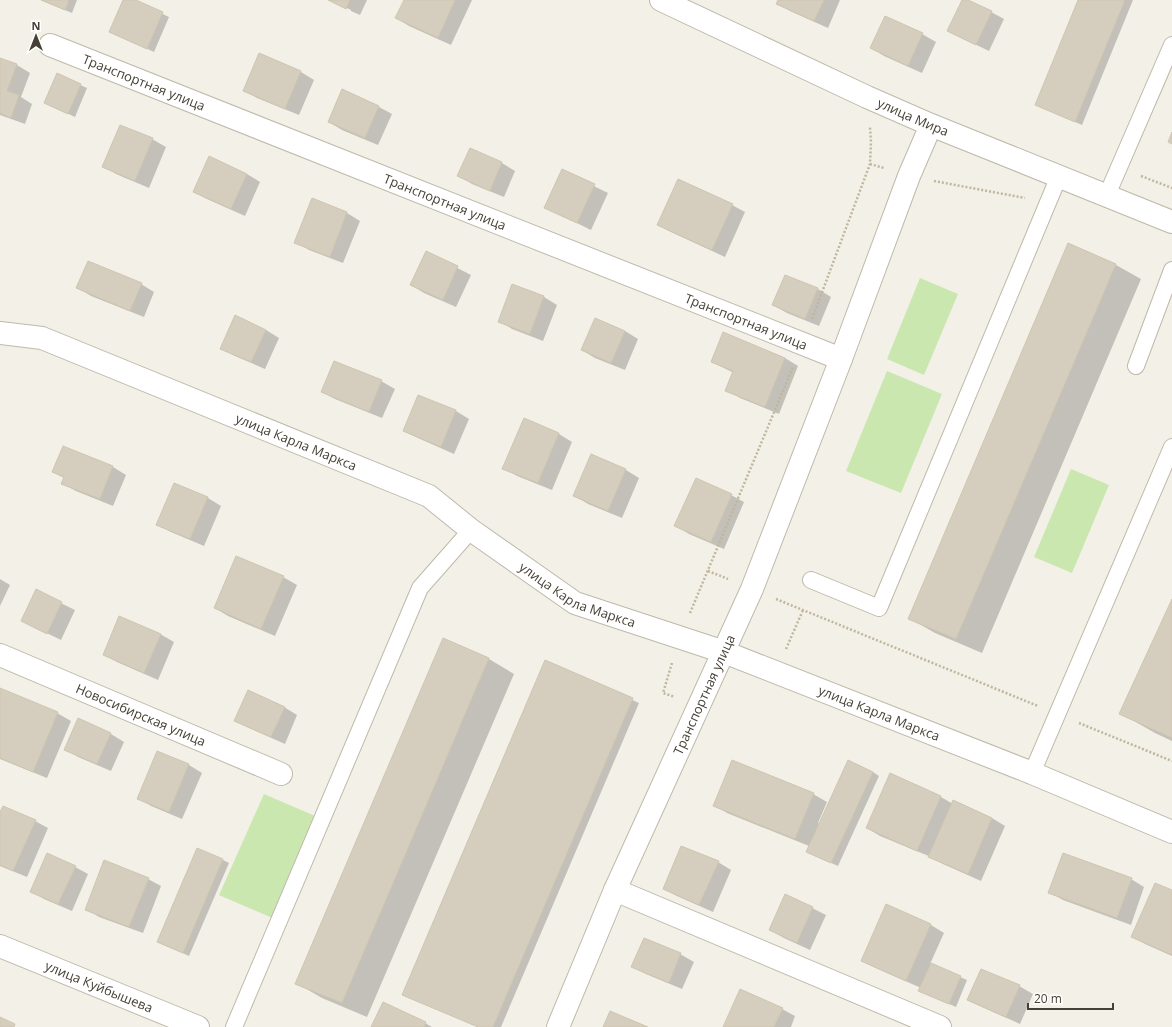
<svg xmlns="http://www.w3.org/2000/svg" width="1172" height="1027" font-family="'Open Sans',sans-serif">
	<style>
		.green { fill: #cae7b0 }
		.shadow { fill: #0003 }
		.building { fill: #d5cdbd; stroke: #cfc5b0 }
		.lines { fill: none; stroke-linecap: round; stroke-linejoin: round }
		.service-casing { stroke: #bfb9aa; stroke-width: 18 }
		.minor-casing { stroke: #bfb9aa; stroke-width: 24 }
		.path { stroke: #c0b69b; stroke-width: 2.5; stroke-dasharray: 2 2; stroke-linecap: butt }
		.service { stroke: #fff; stroke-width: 16 }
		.minor { stroke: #fff; stroke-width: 22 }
		.labels { text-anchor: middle; stroke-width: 3; stroke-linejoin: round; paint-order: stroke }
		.street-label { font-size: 13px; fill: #464136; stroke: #fff }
	</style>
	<rect width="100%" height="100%" fill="#f3f0e7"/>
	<path class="green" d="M 920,278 L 958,294 L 924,375 L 887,359 Z
		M 887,371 L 942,394 L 901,493 L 846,471 Z
		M 1071,469 L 1109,485 L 1072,573 L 1034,557 Z
		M 264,794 L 322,819 L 277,920 L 219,895 Z"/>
	<path class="shadow" d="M 41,0 L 77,0 L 72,13 Z
		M 124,0 L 133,0 L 169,17 L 154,52 L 117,35 Z
		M 330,0 L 367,0 L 360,15 L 351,11 L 351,10 Z
		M 405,0 L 472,0 L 451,45 L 409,26 L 396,18 Z
		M 779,0 L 840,0 L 828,28 L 790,11 L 777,3 Z
		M 963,0 L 966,0 L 991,12 L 1004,19 L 989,51 L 962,38 Z
		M 1079,0 L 1133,0 L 1082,125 L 1036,105 Z
		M 922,34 L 936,42 L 922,73 L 884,56 L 871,48 Z
		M 260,54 L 301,72 L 314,80 L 299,115 L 257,98 L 244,90 Z
		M 0,59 L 17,65 L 30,73 L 21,97 L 32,104 L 25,124 L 0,115 Z
		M 57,75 L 87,88 L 75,117 L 45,103 Z
		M 379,107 L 392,114 L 378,145 L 342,130 L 329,122 Z
		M 120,126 L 152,139 L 166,147 L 149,188 L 116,174 L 103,166 Z
		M 470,149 L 502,163 L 515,171 L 504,197 L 472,184 L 459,176 Z
		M 563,171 L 608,193 L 591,230 L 546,208 Z
		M 247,174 L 260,182 L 245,216 L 207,199 L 194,192 Z
		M 313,200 L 347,213 L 360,221 L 343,263 L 309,250 L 296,242 Z
		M 732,205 L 745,212 L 725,257 L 671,232 L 658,225 Z
		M 426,252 L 471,275 L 456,307 L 424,293 L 411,285 Z
		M 1116,265 L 1141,279 L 982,653 L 935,633 L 909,618 Z
		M 786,276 L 818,289 L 831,297 L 819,326 L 787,313 L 773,305 Z
		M 141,284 L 154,292 L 144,317 L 91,296 L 78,288 Z
		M 513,285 L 544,297 L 557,305 L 543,341 L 512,329 L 499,321 Z
		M 266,330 L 279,338 L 265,369 L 235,356 L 221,348 Z
		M 625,331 L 638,339 L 625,370 L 595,358 L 582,350 Z
		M 724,334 L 785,358 L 798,366 L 779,414 L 740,398 L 727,390 L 734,373 L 712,362 Z
		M 381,381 L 395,389 L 382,418 L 335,399 L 322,392 Z
		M 419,396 L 456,411 L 469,419 L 454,454 L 418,438 L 404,431 Z
		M 524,420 L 559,434 L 572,442 L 552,490 L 517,476 L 504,468 Z
		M 592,456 L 626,470 L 639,478 L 622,518 L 588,504 L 575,496 Z
		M 113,467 L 126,475 L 113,506 L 76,491 L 62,483 L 64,478 L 53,472 Z
		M 174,485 L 208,498 L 221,506 L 204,546 L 171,532 L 158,525 Z
		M 731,495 L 744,502 L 724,549 L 689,534 L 676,526 Z
		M 283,577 L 297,585 L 275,636 L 228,616 L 215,608 Z
		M 0,579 L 10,585 L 0,606 Z
		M 36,591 L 75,610 L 61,640 L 22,621 Z
		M 1172,601 L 1172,741 L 1155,733 L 1120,713 Z
		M 160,634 L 174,642 L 158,680 L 117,662 L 104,654 Z
		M 443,640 L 489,659 L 514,674 L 367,1017 L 322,998 L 296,983 Z
		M 545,661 L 639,703 L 501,1027 L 478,1027 L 403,994 Z
		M 0,689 L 57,713 L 71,721 L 47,778 L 0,759 Z
		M 284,707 L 297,715 L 285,744 L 249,728 L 236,721 Z
		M 78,720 L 111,734 L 124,742 L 111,771 L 78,757 L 65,749 Z
		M 189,765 L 202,773 L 182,819 L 151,806 L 138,798 Z
		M 873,772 L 879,776 L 838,866 L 813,855 L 809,846 L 727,813 L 714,805 L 813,794 L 827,802 L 818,823 L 820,824 Z
		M 941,797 L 953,804 L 954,802 L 992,818 L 1005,826 L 981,881 L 943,864 L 931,857 L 880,836 L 867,828 Z
		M 0,814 L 35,821 L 48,828 L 27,877 L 0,866 Z
		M 223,860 L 229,863 L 189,956 L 158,942 Z
		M 718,862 L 731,870 L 713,912 L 677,896 L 664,889 Z
		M 75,867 L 88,874 L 72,911 L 44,899 L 31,891 Z
		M 148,879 L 161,886 L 143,933 L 99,917 L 86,909 Z
		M 1131,879 L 1144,887 L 1131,925 L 1063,900 L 1049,892 Z
		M 1172,891 L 1172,956 L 1145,944 L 1132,936 Z
		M 887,906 L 931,925 L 944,933 L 930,964 L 967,980 L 956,1007 L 926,994 L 920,991 L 921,988 L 876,968 L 863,961 Z
		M 812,908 L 826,915 L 810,950 L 784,938 L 770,930 Z
		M 680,954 L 694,962 L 682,989 L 646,974 L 633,967 Z
		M 1019,986 L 1033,994 L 1020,1024 L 982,1007 L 968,1000 Z
		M 782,1009 L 795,1016 L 791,1027 L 724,1027 Z
		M 425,1023 L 432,1027 L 373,1027 Z"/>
	<path class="building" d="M 41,0 L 69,0 L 65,10 Z
		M 123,0 L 136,0 L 163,12 L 147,49 L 109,32 Z
		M 328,0 L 350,0 L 346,9 Z
		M 404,0 L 455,0 L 438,38 L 395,18 Z
		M 778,0 L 824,0 L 814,21 L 776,4 Z
		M 962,0 L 968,0 L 992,11 L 976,45 L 947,31 Z
		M 1078,0 L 1125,0 L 1075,122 L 1035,105 Z
		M 885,16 L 923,33 L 908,66 L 870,48 Z
		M 259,53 L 301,71 L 285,109 L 243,91 Z
		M 0,58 L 17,64 L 7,91 L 19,95 L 11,118 L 0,113 Z
		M 57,73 L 81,84 L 68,114 L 44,103 Z
		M 342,89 L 379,106 L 365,138 L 328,122 Z
		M 120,125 L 153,138 L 135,181 L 102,167 Z
		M 1172,132 L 1172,144 L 1168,142 Z
		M 470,148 L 502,162 L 490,191 L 457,176 Z
		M 209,156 L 247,174 L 231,209 L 193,192 Z
		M 562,169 L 595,184 L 577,223 L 544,208 Z
		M 678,179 L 733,204 L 712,250 L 657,225 Z
		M 312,198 L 347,212 L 330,257 L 294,243 Z
		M 1068,243 L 1116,264 L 956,639 L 908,619 Z
		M 426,251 L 458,266 L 443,300 L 410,285 Z
		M 88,261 L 142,283 L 130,311 L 76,288 Z
		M 785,275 L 818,288 L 805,319 L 772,305 Z
		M 512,284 L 544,296 L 530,334 L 498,322 Z
		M 235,315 L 266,330 L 251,362 L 220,349 Z
		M 595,318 L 625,331 L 611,363 L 581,350 Z
		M 723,332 L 785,358 L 765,407 L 725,391 L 733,371 L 711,362 Z
		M 334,361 L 382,380 L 369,412 L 321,392 Z
		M 418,395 L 456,410 L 441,447 L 403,431 Z
		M 524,418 L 559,433 L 538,483 L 502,469 Z
		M 63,446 L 113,466 L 100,499 L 61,484 L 64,477 L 52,472 Z
		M 591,454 L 626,469 L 608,511 L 573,496 Z
		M 696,478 L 732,494 L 711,542 L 674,526 Z
		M 174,483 L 208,497 L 190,539 L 156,525 Z
		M 236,556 L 284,576 L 261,629 L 214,608 Z
		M 36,589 L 62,602 L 47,634 L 21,621 Z
		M 1172,599 L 1172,738 L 1119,714 Z
		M 119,616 L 161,634 L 144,673 L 103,655 Z
		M 443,638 L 489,658 L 342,1003 L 295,984 Z
		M 545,660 L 633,698 L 493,1027 L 478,1027 L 402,995 Z
		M 0,688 L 58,712 L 33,772 L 0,758 Z
		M 248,690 L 285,707 L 271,737 L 234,721 Z
		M 78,718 L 111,733 L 97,764 L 64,750 Z
		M 157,751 L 189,764 L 169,812 L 137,799 Z
		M 732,760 L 814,793 L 795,839 L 713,806 Z
		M 848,760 L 873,772 L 831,863 L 806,852 Z
		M 890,773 L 941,796 L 917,851 L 866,828 Z
		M 953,800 L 992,818 L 968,874 L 928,857 Z
		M 3,806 L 36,820 L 13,871 L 0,865 L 0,812 Z
		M 681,846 L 719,861 L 699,905 L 663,889 Z
		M 197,848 L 223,859 L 183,953 L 157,942 Z
		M 47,853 L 76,866 L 58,904 L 30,892 Z
		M 1063,853 L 1132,878 L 1117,918 L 1048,893 Z
		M 104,860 L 149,878 L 129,927 L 85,910 Z
		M 1155,883 L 1172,890 L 1172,955 L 1131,937 Z
		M 785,894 L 813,907 L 797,943 L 769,930 Z
		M 886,904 L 931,924 L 906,981 L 861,961 Z
		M 644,938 L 681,953 L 669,983 L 631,967 Z
		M 931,963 L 961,976 L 949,1004 L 918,991 Z
		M 981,969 L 1020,985 L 1006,1017 L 967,1000 Z
		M 740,989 L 783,1008 L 774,1027 L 723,1027 Z
		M 383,1002 L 426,1022 L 424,1027 L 371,1027 Z
		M 610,1011 L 648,1027 L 603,1027 Z
		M 0,1017 L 15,1024 L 14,1027 L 0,1027 Z"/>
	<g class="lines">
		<defs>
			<path id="service" d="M 1107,195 L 1172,45
				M 1136,366 L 1172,270
				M 811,580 L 879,608 L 1059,176
				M 1032,773 L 1172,447
				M 234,1027 L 420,588 L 471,530"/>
			<g id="minor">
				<path id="s1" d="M 661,0 L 867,97 L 931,125 L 1172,222"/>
				<path id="s2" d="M 50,45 L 841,359"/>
				<path id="s3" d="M 0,333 L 42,338 L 429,496 L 471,530 L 575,603 L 724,652 L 1032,773 L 1172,832"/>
				<path id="s4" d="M 0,655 L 281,774"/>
				<path d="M 615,890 L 940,1027"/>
				<path id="s5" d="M 0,946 L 198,1027"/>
				<path id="s6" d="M 558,1027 L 615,890 L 752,589 L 841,359 L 909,176 L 931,125"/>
			</g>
		</defs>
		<use href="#service" class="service-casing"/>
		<use href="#minor" class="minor-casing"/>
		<path class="path" d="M 870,164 L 884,168
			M 1141,176 L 1172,188
			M 934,181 L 1025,198
			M 812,319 L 870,164 L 871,142 L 870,127
			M 708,571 L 728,579
			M 776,599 L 1038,706
			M 690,613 L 793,367
			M 786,649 L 803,610
			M 672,663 L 663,693 L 675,697
			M 1079,723 L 1172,761"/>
		<use href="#service" class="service"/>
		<use href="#minor" class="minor"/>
	</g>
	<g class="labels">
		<g class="street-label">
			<text dy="5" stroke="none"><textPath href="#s2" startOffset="101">Транспортная улица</textPath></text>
			<text dy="5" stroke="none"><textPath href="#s1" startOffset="278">улица Мира</textPath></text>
			<text dy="5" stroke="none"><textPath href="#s2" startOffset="425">Транспортная улица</textPath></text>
			<text dy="5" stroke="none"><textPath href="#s2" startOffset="749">Транспортная улица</textPath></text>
			<text dy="5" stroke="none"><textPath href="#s3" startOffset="317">улица Карла Маркса</textPath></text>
			<text dy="5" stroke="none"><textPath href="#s3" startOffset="640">улица Карла Маркса</textPath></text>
			<text dy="5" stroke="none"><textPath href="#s6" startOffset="363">Транспортная улица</textPath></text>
			<text dy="5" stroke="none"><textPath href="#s3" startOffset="965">улица Карла Маркса</textPath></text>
			<text dy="5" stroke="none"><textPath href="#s4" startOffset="153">Новосибирская улица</textPath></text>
			<text dy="5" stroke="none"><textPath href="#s5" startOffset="107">улица Куйбышева</textPath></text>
		</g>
	</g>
	<g transform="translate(36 36)" stroke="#ffffff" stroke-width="3" paint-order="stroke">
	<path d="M0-3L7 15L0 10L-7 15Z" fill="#464136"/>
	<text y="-6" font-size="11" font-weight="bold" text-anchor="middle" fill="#464136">N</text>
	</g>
	<path d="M1028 1003v6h85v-6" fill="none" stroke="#464136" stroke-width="2"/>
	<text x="1034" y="1003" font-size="12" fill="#464136" stroke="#ffffff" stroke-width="3" paint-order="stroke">20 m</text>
</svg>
